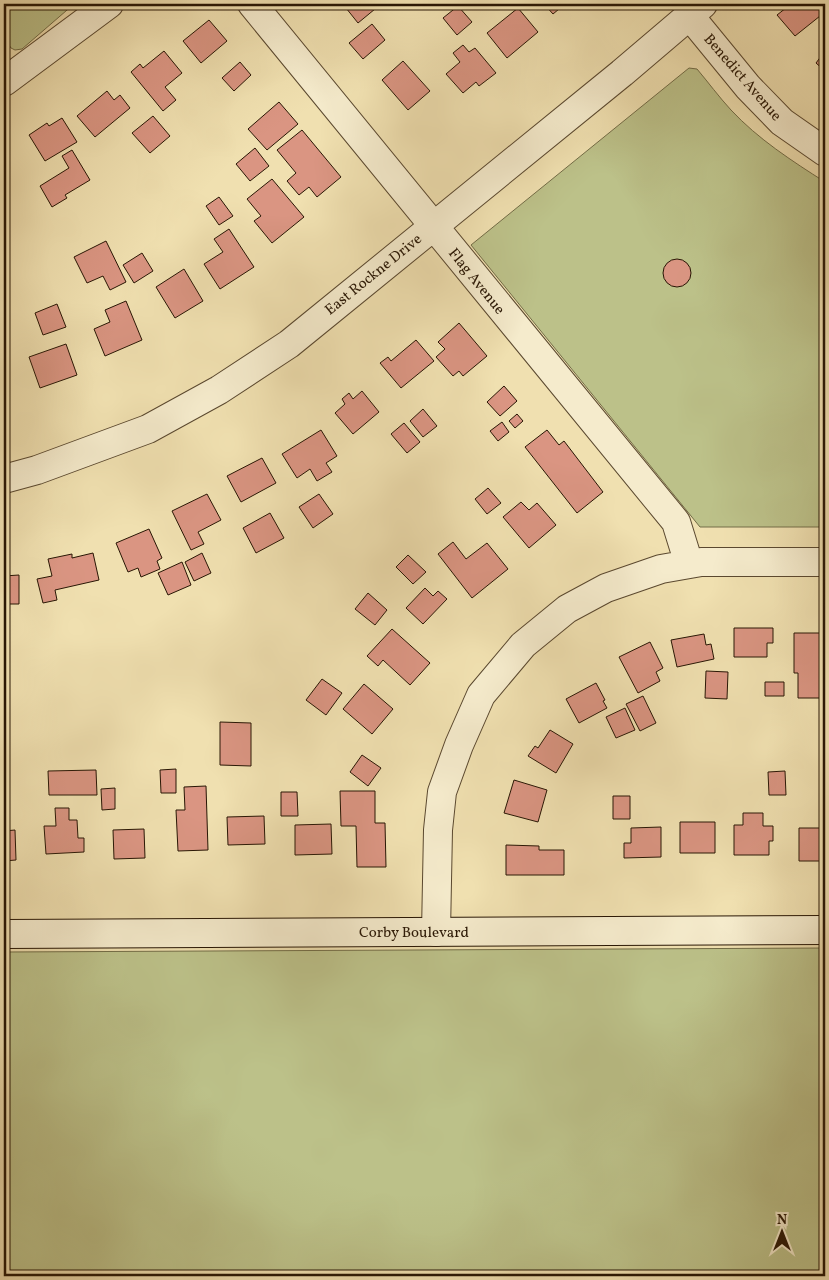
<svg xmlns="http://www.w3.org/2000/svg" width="829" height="1280" font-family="Vollkorn,serif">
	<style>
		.green { fill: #bcc189; stroke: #726c46 }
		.building { fill: #da9582; stroke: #281604 }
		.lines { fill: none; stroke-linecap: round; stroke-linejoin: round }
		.street-casing { stroke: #5a482f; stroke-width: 30 }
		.secondary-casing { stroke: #281604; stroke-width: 30 }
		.street { stroke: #f5ebcc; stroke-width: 28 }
		.secondary { stroke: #f5ebcc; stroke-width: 28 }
		.labels { text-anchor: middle; stroke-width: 4; stroke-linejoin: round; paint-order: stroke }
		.street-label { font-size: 15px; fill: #281604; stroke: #f5ebcc }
	</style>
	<rect width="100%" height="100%" fill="#f0e0b0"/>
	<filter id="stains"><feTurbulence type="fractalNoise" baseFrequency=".004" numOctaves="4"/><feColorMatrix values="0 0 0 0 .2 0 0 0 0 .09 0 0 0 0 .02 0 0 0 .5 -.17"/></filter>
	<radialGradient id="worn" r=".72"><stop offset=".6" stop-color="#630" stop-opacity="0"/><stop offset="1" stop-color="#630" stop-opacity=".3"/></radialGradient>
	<path class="green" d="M 9,4 L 74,4 L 22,49 L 15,50 L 11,48 L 9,45 Z
		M 689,68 L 697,69 C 708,82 719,97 731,110 C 758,139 792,161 825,182 L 825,527 L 700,527 L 471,245 Z
		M 825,948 L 825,1276 L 4,1276 L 4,952 Z"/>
	<path class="building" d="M 351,4 L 371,4 L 375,9 L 358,23 L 346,8 Z
		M 544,4 L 575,4 L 569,9 L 565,4 L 553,14 Z
		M 791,4 L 825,4 L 823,7 L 825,12 L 795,36 L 777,15 Z
		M 458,6 L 472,22 L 457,35 L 443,18 Z
		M 518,8 L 538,32 L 507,58 L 487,33 Z
		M 209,20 L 227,41 L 201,63 L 183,41 Z
		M 372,24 L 385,40 L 363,59 L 349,43 Z
		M 463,45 L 469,52 L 475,48 L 496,73 L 479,86 L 476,82 L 463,93 L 446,74 L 460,62 L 453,53 Z
		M 164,51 L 182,73 L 165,87 L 176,100 L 163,111 L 131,72 L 140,64 L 143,68 Z
		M 825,51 L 825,71 L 816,63 Z
		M 403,61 L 430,91 L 408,110 L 382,80 Z
		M 240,62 L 251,75 L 234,91 L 222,78 Z
		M 107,91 L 114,100 L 120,95 L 130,108 L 95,137 L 77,116 Z
		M 279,102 L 298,124 L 267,150 L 248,129 Z
		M 153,116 L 170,136 L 150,153 L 132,133 Z
		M 62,118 L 77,142 L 45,161 L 29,135 L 47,123 L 49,126 Z
		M 302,130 L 341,177 L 317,197 L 309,187 L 299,195 L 287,181 L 296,173 L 277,150 Z
		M 255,148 L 269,166 L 250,181 L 236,164 Z
		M 72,150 L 90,180 L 65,195 L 67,198 L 52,207 L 40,186 L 69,168 L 62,156 Z
		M 4,170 L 8,184 L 4,185 Z
		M 272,179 L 304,217 L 272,243 L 254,221 L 261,216 L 247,199 Z
		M 219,197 L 233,216 L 219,225 L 206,206 Z
		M 229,229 L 254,267 L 220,289 L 204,264 L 223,252 L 214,239 Z
		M 106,241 L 126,282 L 110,290 L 103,276 L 87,283 L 74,257 Z
		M 142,253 L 153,271 L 134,283 L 123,265 Z
		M663 273a14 14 0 1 1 28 0a14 14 0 1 1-28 0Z
		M 184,269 L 203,301 L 175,318 L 156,287 Z
		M 126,301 L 142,340 L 105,356 L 94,329 L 110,322 L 105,310 Z
		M 57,304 L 66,327 L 43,335 L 35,313 Z
		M 459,323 L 487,356 L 463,376 L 459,371 L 453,376 L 436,357 L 445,349 L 438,342 Z
		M 416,340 L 434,361 L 401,388 L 380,363 L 388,357 L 391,361 Z
		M 4,341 L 8,359 L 4,360 Z
		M 66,344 L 77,375 L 40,388 L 29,357 Z
		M 504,386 L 517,401 L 500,416 L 487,402 Z
		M 362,391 L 379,412 L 353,434 L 335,413 L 345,404 L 342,399 L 349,393 L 353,399 Z
		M 423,409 L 437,426 L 423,437 L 410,421 Z
		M 517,414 L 523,421 L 515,428 L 509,421 Z
		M 502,422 L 509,432 L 498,441 L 490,431 Z
		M 404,423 L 420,442 L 407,453 L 391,434 Z
		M 321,430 L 337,456 L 326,463 L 332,472 L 317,481 L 310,469 L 297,478 L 282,454 Z
		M 547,430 L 559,445 L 564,441 L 603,492 L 577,513 L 525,447 Z
		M 262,458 L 276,483 L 241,502 L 227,476 Z
		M 488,488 L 501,503 L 487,514 L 475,499 Z
		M 207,494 L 221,520 L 198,532 L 204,544 L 191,550 L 172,511 Z
		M 319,494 L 333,514 L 313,528 L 299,507 Z
		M 521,502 L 529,510 L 537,503 L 556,525 L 529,548 L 503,517 Z
		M 270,513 L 284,538 L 256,553 L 243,528 Z
		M 149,529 L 162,558 L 157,561 L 160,569 L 141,577 L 138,568 L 128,572 L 116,543 Z
		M 453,542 L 466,559 L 487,543 L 508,569 L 472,598 L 438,554 Z
		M 93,553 L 99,580 L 55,590 L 57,600 L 43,603 L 37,579 L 52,576 L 48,559 L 72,554 L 72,558 Z
		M 202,553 L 211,573 L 194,581 L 185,562 Z
		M 408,555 L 426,572 L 413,584 L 396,567 Z
		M 182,562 L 191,585 L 168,595 L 158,573 Z
		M 19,575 L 19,604 L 4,604 L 4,576 Z
		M 425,588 L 433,596 L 438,591 L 447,599 L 423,624 L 406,608 Z
		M 368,593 L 387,610 L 375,625 L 355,609 Z
		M 734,628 L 773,628 L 773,643 L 767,643 L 767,657 L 734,657 Z
		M 392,629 L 430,663 L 410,685 L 383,660 L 378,666 L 367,656 Z
		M 794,633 L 825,633 L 825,661 L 822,661 L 822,698 L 798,698 L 798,673 L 794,673 Z
		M 704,634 L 706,645 L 711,644 L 714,659 L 677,667 L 671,640 Z
		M 650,642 L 663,668 L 656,672 L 660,681 L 638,693 L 619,657 Z
		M 706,671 L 728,672 L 727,699 L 705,698 Z
		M 322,679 L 342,693 L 326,715 L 306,700 Z
		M 765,682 L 784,682 L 784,696 L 765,696 Z
		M 596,683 L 605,700 L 603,701 L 607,708 L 579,723 L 566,699 Z
		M 364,684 L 393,709 L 372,734 L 343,709 Z
		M 643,696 L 656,723 L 640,731 L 626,704 Z
		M 625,708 L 635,730 L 616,738 L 606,717 Z
		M 220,722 L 251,723 L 251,766 L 220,765 Z
		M 550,730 L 573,744 L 556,773 L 528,756 L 535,746 L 538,748 Z
		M 362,755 L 381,768 L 368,786 L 350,772 Z
		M 176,769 L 176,793 L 161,793 L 160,770 Z
		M 96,770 L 97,795 L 49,795 L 48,771 Z
		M 785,771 L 786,795 L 769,795 L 768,772 Z
		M 514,780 L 547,790 L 538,822 L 504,813 Z
		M 206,786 L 208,850 L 178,851 L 176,810 L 185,810 L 184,787 Z
		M 115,788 L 115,809 L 102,810 L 101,789 Z
		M 340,791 L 375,791 L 375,823 L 385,823 L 386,867 L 357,867 L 356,826 L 341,826 Z
		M 281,792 L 297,792 L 298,816 L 281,816 Z
		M 613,796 L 630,796 L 630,819 L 613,819 Z
		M 55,808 L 69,808 L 69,820 L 77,820 L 78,838 L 84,838 L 84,852 L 46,854 L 44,826 L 56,826 Z
		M 743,813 L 763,813 L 763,826 L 773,826 L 773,841 L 769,841 L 769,855 L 734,855 L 734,825 L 743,825 Z
		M 264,816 L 265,844 L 228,845 L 227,817 Z
		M 680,822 L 715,822 L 715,853 L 680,853 Z
		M 331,824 L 332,854 L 295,855 L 295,825 Z
		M 661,827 L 661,857 L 624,858 L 624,843 L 631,843 L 631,828 Z
		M 799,828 L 825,828 L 825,856 L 821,856 L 821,861 L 799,861 Z
		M 144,829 L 145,858 L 114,859 L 113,830 Z
		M 15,830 L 16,860 L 4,861 L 4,831 Z
		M 506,845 L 539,846 L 539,850 L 564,850 L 564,875 L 506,875 Z"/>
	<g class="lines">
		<defs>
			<path id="street" d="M 252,4 L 676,522 L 689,564
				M 689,15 L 748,87 L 782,122 L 825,152
				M 4,82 L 109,4
				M 4,479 L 37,470 L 148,429 L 219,390 L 289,344 L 622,73 L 703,4
				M 436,932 L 438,830 L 442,792 L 459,745 L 481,695 L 523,645 L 567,609 L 606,588 L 661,569 L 701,562 L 825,562"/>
			<path id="secondary" d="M 4,934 L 825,930"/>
		</defs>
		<use href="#street" class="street-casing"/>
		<use href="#secondary" class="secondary-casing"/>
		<use href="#street" class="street"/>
		<use href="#secondary" class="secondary"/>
	</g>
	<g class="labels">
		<g class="street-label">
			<text transform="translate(743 77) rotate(49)" y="5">Benedict Avenue</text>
			<text transform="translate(373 274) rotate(-39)" y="5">East Rockne Drive</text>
			<text transform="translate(477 281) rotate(51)" y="5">Flag Avenue</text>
			<text x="414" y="937">Corby Boulevard</text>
		</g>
	</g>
	<rect width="829" height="1280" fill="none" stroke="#f0e0b0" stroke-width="20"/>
	<rect x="5" y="5" width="819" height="1270" fill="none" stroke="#281604" stroke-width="2.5"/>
	<rect x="10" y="10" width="809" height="1260" fill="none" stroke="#281604"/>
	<g transform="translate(782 1232)" stroke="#f5ebcc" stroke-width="4" paint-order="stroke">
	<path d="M0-4L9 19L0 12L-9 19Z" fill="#281604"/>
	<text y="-8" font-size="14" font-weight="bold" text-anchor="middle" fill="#281604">N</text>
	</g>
	<rect width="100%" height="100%" filter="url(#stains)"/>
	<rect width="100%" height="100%" fill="url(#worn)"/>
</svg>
